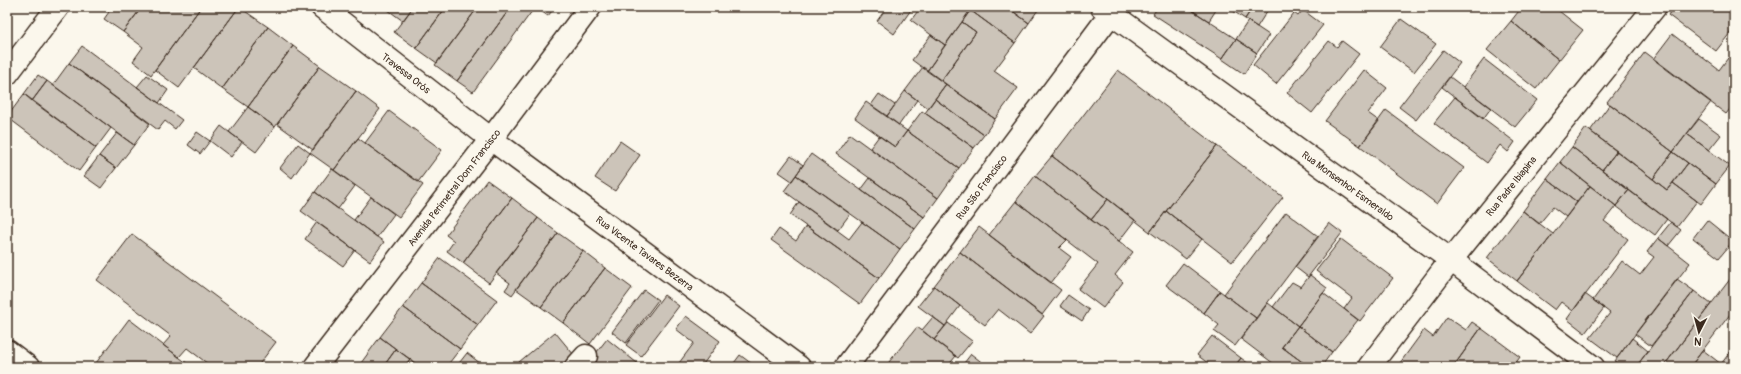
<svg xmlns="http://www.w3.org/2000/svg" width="1741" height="374" font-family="Pangolin,sans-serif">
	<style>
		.building { fill: #ccc4b9; stroke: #3b2a1e }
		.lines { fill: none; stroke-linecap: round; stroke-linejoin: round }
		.minor-casing { stroke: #3b2a1e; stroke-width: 25 }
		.minor { stroke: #fbf7ec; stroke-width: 22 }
		.labels { text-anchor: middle; stroke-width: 3; stroke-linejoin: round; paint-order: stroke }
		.street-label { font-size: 10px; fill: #3b2a1e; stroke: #fbf7ec }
	</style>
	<rect width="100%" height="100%" fill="#fbf7ec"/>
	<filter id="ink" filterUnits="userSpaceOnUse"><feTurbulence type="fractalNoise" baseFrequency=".025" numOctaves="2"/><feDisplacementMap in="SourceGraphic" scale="8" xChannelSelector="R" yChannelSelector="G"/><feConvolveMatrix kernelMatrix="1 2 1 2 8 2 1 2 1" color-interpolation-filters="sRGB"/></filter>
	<g filter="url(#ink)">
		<path class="building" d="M 102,7 L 142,7 L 123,32 L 104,19 L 109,12 Z
			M 142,7 L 201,7 L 151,75 L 133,61 L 143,47 L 123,32 Z
			M 201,7 L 239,7 L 179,88 L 155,70 Z
			M 239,7 L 268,27 L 222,89 L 194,68 Z
			M 384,7 L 413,7 L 403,21 Z
			M 413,7 L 446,7 L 416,48 L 394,32 Z
			M 446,7 L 478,7 L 437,63 L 416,48 Z
			M 478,7 L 511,7 L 457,81 L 435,65 Z
			M 511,7 L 535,7 L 473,92 L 457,81 Z
			M 535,7 L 555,7 L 548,16 Z
			M 887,7 L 913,7 L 894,34 L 877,21 Z
			M 921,7 L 973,7 L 945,45 L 911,20 Z
			M 973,7 L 1007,7 L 1029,23 L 1015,43 L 970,10 Z
			M 1007,7 L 1040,7 L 1029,23 Z
			M 1158,7 L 1187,7 L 1236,39 L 1222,59 L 1153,14 Z
			M 1187,7 L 1218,7 L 1209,21 Z
			M 1227,7 L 1253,7 L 1245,19 Z
			M 1253,7 L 1269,8 L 1257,27 L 1245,19 Z
			M 1522,7 L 1554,7 L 1583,30 L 1559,60 L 1511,21 Z
			M 1674,7 L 1732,7 L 1734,9 L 1734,28 L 1716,51 L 1668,15 Z
			M 970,10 L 1015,43 L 994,71 L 1018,88 L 995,119 L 941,81 L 976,32 L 962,22 Z
			M 1303,10 L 1323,25 L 1276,84 L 1253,65 L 1294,13 L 1298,16 Z
			M 1401,19 L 1436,44 L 1414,72 L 1380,47 Z
			M 1248,21 L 1269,35 L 1257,53 L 1236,39 Z
			M 1511,21 L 1559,60 L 1536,89 L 1487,50 Z
			M 962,22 L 976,32 L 941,81 L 927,71 Z
			M 268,27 L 293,46 L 248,107 L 222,89 Z
			M 1672,34 L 1719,70 L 1728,58 L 1734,63 L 1734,104 L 1726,114 L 1653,59 Z
			M 931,35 L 945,45 L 927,71 L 912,60 Z
			M 1236,39 L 1257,53 L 1244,74 L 1222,59 Z
			M 1329,41 L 1337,47 L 1342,41 L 1359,54 L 1312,113 L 1287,93 Z
			M 82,46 L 182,120 L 175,129 L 165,121 L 158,130 L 69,63 Z
			M 293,46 L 320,66 L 275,127 L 248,107 Z
			M 1443,50 L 1460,63 L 1416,120 L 1399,107 Z
			M 1645,52 L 1711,102 L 1673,152 L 1607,102 Z
			M 1484,59 L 1537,100 L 1515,127 L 1463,87 Z
			M 69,63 L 150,123 L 134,145 L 53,85 Z
			M 320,66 L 356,91 L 313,150 L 277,124 Z
			M 923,67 L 946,84 L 928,108 L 905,91 Z
			M 1118,70 L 1217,146 L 1150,232 L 1052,156 Z
			M 1364,70 L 1387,88 L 1368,113 L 1379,121 L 1360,146 L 1325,121 Z
			M 38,75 L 47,81 L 32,101 L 24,94 Z
			M 147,75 L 168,90 L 159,103 L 137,87 Z
			M 1450,77 L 1491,108 L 1483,119 L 1442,87 Z
			M 47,81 L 111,128 L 96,148 L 32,101 Z
			M 946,84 L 995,119 L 984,135 L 935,99 Z
			M 356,91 L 380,109 L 334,170 L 310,153 Z
			M 905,91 L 917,100 L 899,125 L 887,116 Z
			M 24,94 L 96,148 L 79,171 L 7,117 Z
			M 879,94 L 895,105 L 887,116 L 871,105 Z
			M 1455,97 L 1515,142 L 1508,152 L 1500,145 L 1487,163 L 1434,123 Z
			M 935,99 L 984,135 L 974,148 L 925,113 Z
			M 866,102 L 907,131 L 895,147 L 855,118 Z
			M 1610,104 L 1673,152 L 1653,179 L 1590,131 Z
			M 248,107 L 275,127 L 256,152 L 229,132 Z
			M 1386,110 L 1464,168 L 1437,204 L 1360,146 Z
			M 389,111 L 442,150 L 418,182 L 365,143 Z
			M 922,111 L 974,148 L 959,168 L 907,131 Z
			M 1699,119 L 1721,135 L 1709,150 L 1687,134 Z
			M 221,126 L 242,142 L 231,157 L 210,141 Z
			M 1586,128 L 1617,151 L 1602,170 L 1572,147 Z
			M 907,131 L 959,168 L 938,198 L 870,148 L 879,136 L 895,147 Z
			M 197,132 L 210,141 L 200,154 L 188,145 Z
			M 117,133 L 134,145 L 116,168 L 99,156 Z
			M 850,134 L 938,198 L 924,217 L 836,154 Z
			M 1687,134 L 1730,166 L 1716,184 L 1673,152 Z
			M 358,138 L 423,185 L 399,217 L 334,170 Z
			M 620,141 L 640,155 L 615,191 L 595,178 Z
			M 298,144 L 310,153 L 292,178 L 280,168 Z
			M 1217,146 L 1283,197 L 1232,262 L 1166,211 Z
			M 1572,147 L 1629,190 L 1616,206 L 1560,162 Z
			M 1617,151 L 1667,190 L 1673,183 L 1697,201 L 1677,227 L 1602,170 Z
			M 1673,152 L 1688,163 L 1667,190 L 1653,179 Z
			M 811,154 L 915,229 L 900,249 L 796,175 Z
			M 99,156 L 116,168 L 101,188 L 84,176 Z
			M 791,156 L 803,165 L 792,181 L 779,172 Z
			M 1052,156 L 1108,199 L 1091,220 L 1035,176 Z
			M 1560,162 L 1590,186 L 1577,202 L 1547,179 Z
			M 1688,163 L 1716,184 L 1701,204 L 1673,183 Z
			M 332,169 L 355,186 L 338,209 L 315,192 Z
			M 796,175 L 850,214 L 838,230 L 784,191 Z
			M 1035,176 L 1133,252 L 1115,275 L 1123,282 L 1103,308 L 1078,289 L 1098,264 L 1016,201 Z
			M 870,178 L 924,217 L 915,229 L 861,190 Z
			M 1547,179 L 1577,202 L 1566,217 L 1553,207 L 1539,224 L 1523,211 Z
			M 487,180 L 512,198 L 463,263 L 447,251 L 454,241 L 446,235 Z
			M 1590,186 L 1616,206 L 1604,221 L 1628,239 L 1573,311 L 1561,302 L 1555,310 L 1517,281 Z
			M 1629,190 L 1667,219 L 1655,235 L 1616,206 Z
			M 315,192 L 384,242 L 370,261 L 301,211 Z
			M 371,197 L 394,214 L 377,237 L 354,220 Z
			M 512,198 L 538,218 L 489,283 L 463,263 Z
			M 1108,199 L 1135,220 L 1119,241 L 1091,220 Z
			M 1016,201 L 1067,240 L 1059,248 L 1071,257 L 1051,283 L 989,235 Z
			M 799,202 L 849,239 L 862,222 L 900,249 L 879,278 L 790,215 Z
			M 1166,211 L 1202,239 L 1186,259 L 1150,232 Z
			M 1523,211 L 1553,234 L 1517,281 L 1487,258 Z
			M 1286,212 L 1318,236 L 1256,318 L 1224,294 Z
			M 538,218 L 558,233 L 512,295 L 505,290 L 510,283 L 496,273 Z
			M 1707,220 L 1733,241 L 1719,258 L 1693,238 Z
			M 317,222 L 355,250 L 343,266 L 305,239 Z
			M 1671,222 L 1681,230 L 1668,246 L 1658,238 Z
			M 1329,223 L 1342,233 L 1308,277 L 1295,267 Z
			M 806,226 L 879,278 L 860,304 L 771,240 L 779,229 L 796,241 Z
			M 979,227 L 1061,290 L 1042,315 L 960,252 Z
			M 558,233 L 583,251 L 541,307 L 516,289 Z
			M 132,234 L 276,342 L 257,367 L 212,367 L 187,348 L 179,357 L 163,345 L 171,336 L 97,280 Z
			M 1658,238 L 1690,263 L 1617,358 L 1590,338 L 1610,313 L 1593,300 L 1622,261 L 1640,275 L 1654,257 L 1647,252 Z
			M 1341,239 L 1393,278 L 1360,321 L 1344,309 L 1352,298 L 1316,271 Z
			M 583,251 L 605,268 L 563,323 L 541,307 Z
			M 960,252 L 1044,316 L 1030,334 L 998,309 L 985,325 L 934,286 Z
			M 440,258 L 497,300 L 478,325 L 421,283 Z
			M 1183,263 L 1220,291 L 1204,313 L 1166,285 Z
			M 605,268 L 632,288 L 590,344 L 563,323 Z
			M 1734,274 L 1734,309 L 1690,367 L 1663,367 Z
			M 1310,275 L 1327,288 L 1298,326 L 1273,307 L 1292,282 L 1301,287 Z
			M 1677,279 L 1694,291 L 1651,346 L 1635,334 Z
			M 421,283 L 478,325 L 460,349 L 403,307 Z
			M 934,286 L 960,306 L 945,326 L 918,306 Z
			M 644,290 L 658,300 L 626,343 L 612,332 Z
			M 1220,291 L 1256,318 L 1235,346 L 1214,331 L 1219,325 L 1204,313 Z
			M 1694,291 L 1711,304 L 1663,367 L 1641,367 L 1638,364 Z
			M 1323,293 L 1358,320 L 1332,352 L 1298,326 Z
			M 1585,294 L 1604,308 L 1585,333 L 1567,319 Z
			M 664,295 L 679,306 L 641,356 L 626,345 Z
			M 1068,295 L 1089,310 L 1082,321 L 1060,306 Z
			M 1268,303 L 1298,326 L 1282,347 L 1309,367 L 1278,367 L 1241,339 Z
			M 403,307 L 460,349 L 446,367 L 420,367 L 380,337 Z
			M 686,316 L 720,341 L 701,367 L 676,367 L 694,343 L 676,329 Z
			M 933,317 L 945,326 L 934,340 L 922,330 Z
			M 1447,317 L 1466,330 L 1472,322 L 1481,328 L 1453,367 L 1397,367 L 1424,330 L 1433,337 Z
			M 129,319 L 163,345 L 192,367 L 93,367 Z
			M 948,323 L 972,341 L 958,358 L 934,340 Z
			M 1298,326 L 1332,352 L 1321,367 L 1309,367 L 1282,347 Z
			M 917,327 L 956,356 L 947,367 L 885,367 Z
			M 1481,328 L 1520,357 L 1513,367 L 1453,367 Z
			M 555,332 L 574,355 L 560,367 L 513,367 Z
			M 1212,336 L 1241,358 L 1234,367 L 1213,367 L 1197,355 Z
			M 380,337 L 396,349 L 383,367 L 366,367 L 361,363 Z
			M 1632,338 L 1648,351 L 1636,367 L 1622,367 L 1615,361 Z
			M 607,339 L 637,363 L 634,367 L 585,367 Z
			M 1734,347 L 1734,367 L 1719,367 L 1721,364 Z
			M 396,349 L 410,359 L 404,367 L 383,367 Z
			M 1703,350 L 1721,364 L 1719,367 L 1690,367 Z
			M 467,353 L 485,367 L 456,367 Z
			M 971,354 L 988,367 L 961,367 Z
			M 740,355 L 756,367 L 731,367 Z
			M 1241,358 L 1253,367 L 1234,367 Z
			M 410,359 L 420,367 L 404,367 Z"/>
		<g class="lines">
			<defs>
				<g id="minor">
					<path id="s1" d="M 322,7 L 491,139 L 799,367"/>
					<path id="s2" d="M 1102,7 L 1451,260 L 1593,367"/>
					<path d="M 7,74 L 58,7"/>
					<path d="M 7,351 L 28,367"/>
					<path id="s3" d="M 315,367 L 491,139 L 590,7"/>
					<path d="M 576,367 L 586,356"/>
					<path id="s4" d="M 846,367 L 1116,7"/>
					<path id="s5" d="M 1369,367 L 1451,260 L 1655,7"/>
				</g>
			</defs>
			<use href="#minor" class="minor-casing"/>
			<use href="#minor" class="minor"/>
		</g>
	</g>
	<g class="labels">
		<g class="street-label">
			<text dy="4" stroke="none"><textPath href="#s1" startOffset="107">Travessa Orós</textPath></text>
			<text dy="4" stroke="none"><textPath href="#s2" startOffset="304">Rua Monsenhor Esmeraldo</textPath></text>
			<text dy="4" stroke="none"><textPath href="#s5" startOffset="230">Rua Padre Ibiapina</textPath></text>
			<text dy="4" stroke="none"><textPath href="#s4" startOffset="225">Rua São Francisco</textPath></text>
			<text dy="4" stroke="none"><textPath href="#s3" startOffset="227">Avenida Perimetral Dom Francisco</textPath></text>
			<text dy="4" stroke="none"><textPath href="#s1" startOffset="406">Rua Vicente Tavares Bezerra</textPath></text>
		</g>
	</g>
	<rect width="1741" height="374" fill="none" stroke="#fbf7ec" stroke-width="24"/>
	<rect x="12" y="12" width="1717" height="350" fill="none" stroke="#3b2a1e" stroke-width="1.5" filter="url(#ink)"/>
	<g transform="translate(1699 332) rotate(186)" stroke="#fbf7ec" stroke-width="3" paint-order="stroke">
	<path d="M0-3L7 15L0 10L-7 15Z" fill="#3b2a1e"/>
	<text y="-6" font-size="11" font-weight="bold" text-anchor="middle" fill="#3b2a1e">N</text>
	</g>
</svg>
